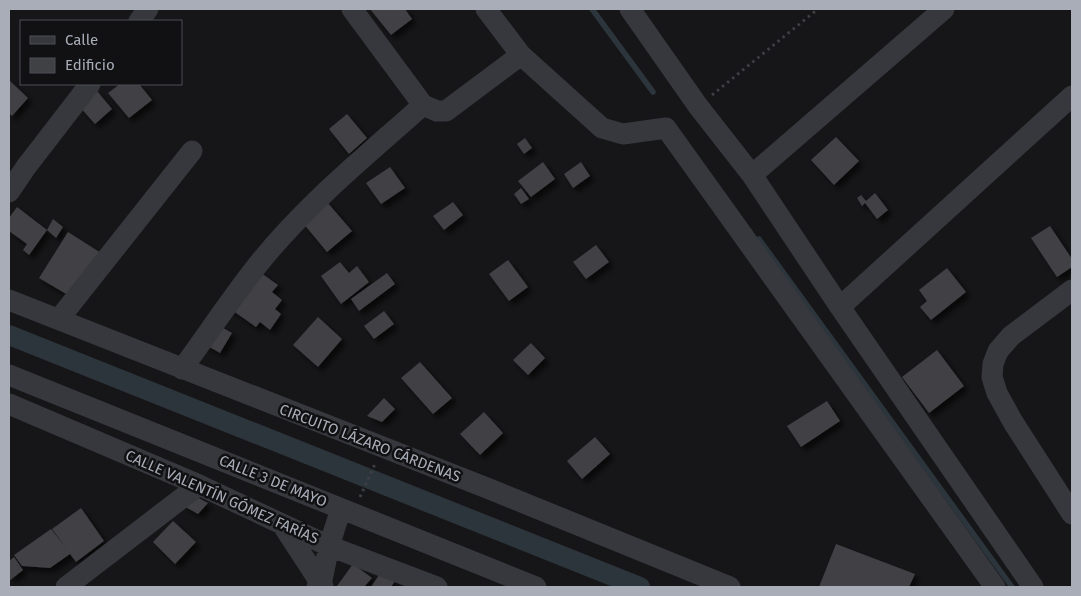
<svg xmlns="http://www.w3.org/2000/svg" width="1081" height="596" font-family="'Fira Sans',sans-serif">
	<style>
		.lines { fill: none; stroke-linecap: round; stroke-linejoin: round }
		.stream { stroke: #2c353c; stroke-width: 5.5 }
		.canal { stroke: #2c353c; stroke-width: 20 }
		.building { fill: #404145; filter: url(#shadow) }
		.path { stroke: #3d3f44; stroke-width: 3; stroke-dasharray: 2.5 4; stroke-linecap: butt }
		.minor { stroke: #37383d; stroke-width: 21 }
		.labels { text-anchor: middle; stroke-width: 5; stroke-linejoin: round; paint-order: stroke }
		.street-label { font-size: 15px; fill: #a8adb8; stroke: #111113 }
	</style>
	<defs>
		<filter id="shadow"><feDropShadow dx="4.5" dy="4.5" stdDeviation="2.5" flood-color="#0009"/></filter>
	</defs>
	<rect width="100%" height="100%" fill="#161618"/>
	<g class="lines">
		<path class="stream" d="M 592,9 L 653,92
			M 759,239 L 1012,587"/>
		<path class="canal" d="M 9,335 L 640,587"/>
	</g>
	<path class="building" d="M 370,9 L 405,9 L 412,19 L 391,35 Z
		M 9,80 L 28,98 L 12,116 L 9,113 Z
		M 120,84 L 139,84 L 152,100 L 129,118 L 108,93 Z
		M 97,91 L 112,109 L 95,124 L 79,106 Z
		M 347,114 L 367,138 L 349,154 L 329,129 Z
		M 836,137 L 859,161 L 834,185 L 811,160 Z
		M 525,138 L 532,148 L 524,154 L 517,144 Z
		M 543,162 L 555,179 L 531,197 L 518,181 Z
		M 581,162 L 590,176 L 573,188 L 564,174 Z
		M 390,167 L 405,188 L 381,204 L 366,183 Z
		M 521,188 L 529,199 L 521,204 L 514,194 Z
		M 875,193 L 888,210 L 877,219 L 865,203 L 862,206 L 857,198 L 861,195 L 866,201 Z
		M 327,202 L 352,231 L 327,252 L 303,223 Z
		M 453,202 L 463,215 L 444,230 L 433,216 Z
		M 17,207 L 47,230 L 29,255 L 23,250 L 27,244 L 9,231 L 9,218 Z
		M 53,219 L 63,227 L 56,238 L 47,230 Z
		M 1050,226 L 1072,259 L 1072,267 L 1057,277 L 1031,238 Z
		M 68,232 L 101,253 L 73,298 L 39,278 Z
		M 596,245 L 609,262 L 586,279 L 573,262 Z
		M 508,260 L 528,287 L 509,301 L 489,274 Z
		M 340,262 L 349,273 L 357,266 L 369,282 L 341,304 L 321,276 Z
		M 947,268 L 966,292 L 931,320 L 920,307 L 927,301 L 919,290 Z
		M 261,273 L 278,285 L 272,292 L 282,300 L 275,309 L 281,314 L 270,330 L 260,322 L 256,327 L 229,308 Z
		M 387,273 L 395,284 L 359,311 L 351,299 Z
		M 384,311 L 394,324 L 374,339 L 364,326 Z
		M 318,317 L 342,339 L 318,367 L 293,345 Z
		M 216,324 L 232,333 L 220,353 L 204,344 Z
		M 531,343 L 545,358 L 528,375 L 513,360 Z
		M 937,350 L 964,386 L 929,413 L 902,377 Z
		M 420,362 L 452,398 L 433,414 L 401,378 Z
		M 384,398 L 395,409 L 382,422 L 367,416 Z
		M 827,401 L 840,421 L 801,447 L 787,426 Z
		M 484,412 L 503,433 L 480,455 L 460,434 Z
		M 595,437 L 610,454 L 582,479 L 567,461 Z
		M 193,495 L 208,503 L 198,514 L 182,505 Z
		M 81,508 L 104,541 L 76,562 L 70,554 L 50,568 L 22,566 L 14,555 L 51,529 L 67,549 L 52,529 Z
		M 173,521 L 196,542 L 175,564 L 153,542 Z
		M 836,544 L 915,574 L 909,587 L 819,587 Z
		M 14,557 L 23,570 L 9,581 L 9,561 Z
		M 353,564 L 372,578 L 364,587 L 340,587 L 337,586 Z
		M 381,572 L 395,581 L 391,587 L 371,587 Z"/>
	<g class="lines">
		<path class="path" d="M 712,95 L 818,9
			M 360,497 L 375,464"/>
		<path class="minor" d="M 352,9 L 423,105
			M 486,9 L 521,55 L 602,128 L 623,134 L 666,128 L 995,587
			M 630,9 L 698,106 L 752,175 L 840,307 L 1033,587
			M 139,21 L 148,9
			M 752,175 L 944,9
			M 9,192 L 26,167 L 90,84
			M 1072,290 L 1011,336 L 998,351 L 993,364 L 992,377 L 997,393 L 1013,422 L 1072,514
			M 9,300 L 492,490 L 730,587
			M 840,307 L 1072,96
			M 59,319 L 192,151
			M 182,369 C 207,335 230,300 256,267 C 304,206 366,156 423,105 L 437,111 L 446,111 L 521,55
			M 9,375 L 536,587
			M 9,404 L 199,485 L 329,546 L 437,587
			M 282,524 L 323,587
			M 66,587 L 199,485
			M 317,587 L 321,585 L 329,546 L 341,509"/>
	</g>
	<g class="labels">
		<g class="street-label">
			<text transform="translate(370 443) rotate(21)" y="5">CIRCUITO LÁZARO CÁRDENAS</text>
			<text transform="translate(273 481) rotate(22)" y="5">CALLE 3 DE MAYO</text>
			<text transform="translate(222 497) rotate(24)" y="5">CALLE VALENTÍN GÓMEZ FARÍAS</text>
		</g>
	</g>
	<rect width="1081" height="596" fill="none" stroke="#a8adb8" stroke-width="20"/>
	<rect x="20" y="20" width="162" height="65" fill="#111113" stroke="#4d4f55"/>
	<rect x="30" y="36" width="25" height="8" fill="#37383d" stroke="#4d4f55"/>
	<text x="65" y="45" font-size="15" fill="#a8adb8">Calle</text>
	<rect x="30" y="58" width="25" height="15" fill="#404145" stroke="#4d4f55"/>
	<text x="65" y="70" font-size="15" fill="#a8adb8">Edificio</text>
</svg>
